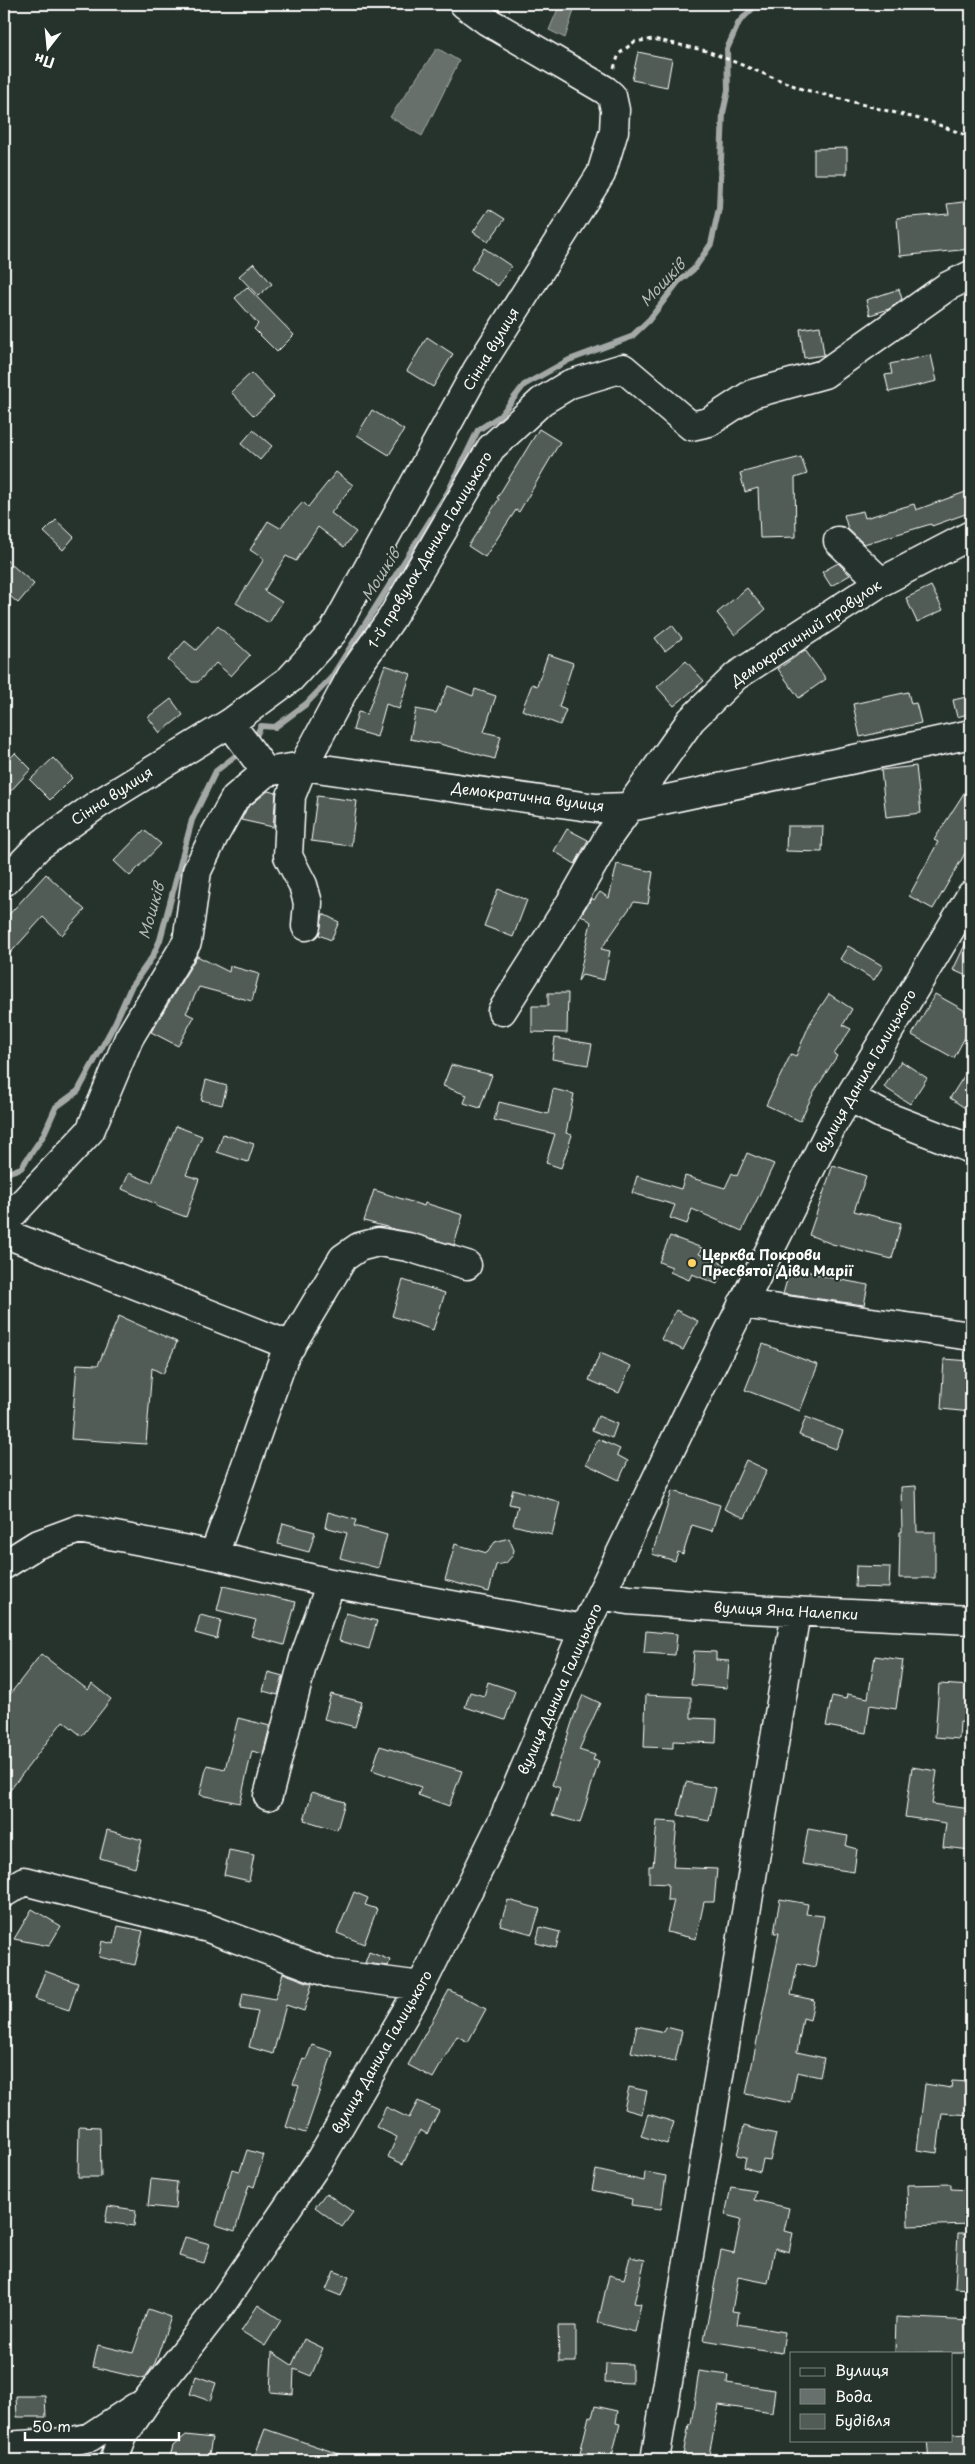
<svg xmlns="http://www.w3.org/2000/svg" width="975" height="2464" font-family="'Playpen Sans',sans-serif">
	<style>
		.water { fill: #67706c; stroke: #a4a9a7 }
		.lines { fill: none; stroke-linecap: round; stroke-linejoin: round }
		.stream { stroke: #a4a9a7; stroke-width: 6 }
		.building { fill: #515c57; stroke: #fff }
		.minor-casing { stroke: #fff; stroke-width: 31 }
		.path { stroke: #fff; stroke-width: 3; stroke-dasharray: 4 4; stroke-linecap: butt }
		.minor { stroke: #26332d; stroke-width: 28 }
		.poi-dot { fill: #ffd166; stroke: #26332d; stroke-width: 2 }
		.labels { text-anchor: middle; stroke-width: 4; stroke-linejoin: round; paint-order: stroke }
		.street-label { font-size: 14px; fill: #fff; stroke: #26332d }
		.poi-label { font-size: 14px; font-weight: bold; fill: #fff; stroke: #26332d; text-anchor: start }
		.water-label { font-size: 15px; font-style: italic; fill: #b3b8b6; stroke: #26332d }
	</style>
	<rect width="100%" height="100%" fill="#26332d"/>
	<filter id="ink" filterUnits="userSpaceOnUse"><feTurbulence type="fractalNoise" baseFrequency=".02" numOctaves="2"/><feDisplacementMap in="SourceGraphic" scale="10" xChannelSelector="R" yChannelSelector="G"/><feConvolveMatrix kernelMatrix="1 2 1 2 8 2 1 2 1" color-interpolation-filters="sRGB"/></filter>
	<g filter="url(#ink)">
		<path class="water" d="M 560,4 L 576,4 L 565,38 L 549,30 Z
			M 437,48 L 459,61 L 422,136 L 390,117 Z"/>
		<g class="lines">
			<path class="stream" d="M 253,742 L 261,726 L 275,727 L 306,704 L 331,678 L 448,492 L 478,430 L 500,416 L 524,385 L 569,360 L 631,337 L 649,320 L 678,282 L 694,269 L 711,244 L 719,208 L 723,113 L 728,90 L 727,49 L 739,22 L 757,4
				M 4,1174 L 21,1168 L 43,1136 L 56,1107 L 78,1091 L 115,1023 L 131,987 L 153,956 L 160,940 L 192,820 L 216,771 L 243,750"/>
		</g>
		<path class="building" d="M 638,52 L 672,59 L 667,87 L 632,80 Z
			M 847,148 L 847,174 L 814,174 L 814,149 Z
			M 971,201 L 971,249 L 900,256 L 897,218 L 949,214 L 947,204 Z
			M 489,209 L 505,219 L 488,242 L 473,232 Z
			M 484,248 L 511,266 L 498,286 L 471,269 Z
			M 254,263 L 272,284 L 258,296 L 239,276 Z
			M 247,287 L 294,335 L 277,352 L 254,329 L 258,324 L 235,298 Z
			M 899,289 L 902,299 L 889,309 L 870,315 L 866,300 Z
			M 820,326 L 824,355 L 804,358 L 800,329 Z
			M 427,337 L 453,354 L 433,387 L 407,371 Z
			M 931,355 L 937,381 L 889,392 L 885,375 L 892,374 L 890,364 Z
			M 251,373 L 274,397 L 254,416 L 231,392 Z
			M 372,410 L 404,430 L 389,455 L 357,435 Z
			M 539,429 L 560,442 L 519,512 L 516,510 L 485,557 L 468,546 L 499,499 L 497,498 Z
			M 253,430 L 272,446 L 260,460 L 241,444 Z
			M 801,457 L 807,474 L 795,478 L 796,537 L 760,538 L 758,488 L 745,492 L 740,473 Z
			M 336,472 L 353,485 L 331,513 L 356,532 L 344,547 L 318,527 L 296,561 L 286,556 L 264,591 L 282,602 L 269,623 L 236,603 L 264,559 L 250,550 L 268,521 L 280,528 L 303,502 L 308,507 Z
			M 971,490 L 971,512 L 932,526 L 931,524 L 864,544 L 848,529 L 844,515 L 863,511 L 865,518 L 914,504 L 916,510 Z
			M 56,520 L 74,537 L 63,550 L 44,532 Z
			M 4,558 L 34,584 L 18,603 L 4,591 Z
			M 838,563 L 850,575 L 831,586 L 822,572 Z
			M 931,586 L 943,610 L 917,622 L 906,598 Z
			M 747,588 L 765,610 L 735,635 L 717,613 Z
			M 672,625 L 682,638 L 665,651 L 655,638 Z
			M 218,626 L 250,655 L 231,676 L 216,663 L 198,682 L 192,682 L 168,660 L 185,641 L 196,650 Z
			M 805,650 L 826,679 L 799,698 L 778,669 Z
			M 548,654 L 573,663 L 559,707 L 566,710 L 560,725 L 522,710 L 532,684 L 537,686 Z
			M 686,661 L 704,681 L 674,706 L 657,687 Z
			M 385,665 L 411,674 L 399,709 L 386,704 L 377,737 L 353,730 L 358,712 L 367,714 Z
			M 448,686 L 473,696 L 475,689 L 496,696 L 484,732 L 501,736 L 495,759 L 436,743 L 436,744 L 410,739 L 416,709 L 436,713 Z
			M 908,692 L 911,704 L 916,703 L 921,723 L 860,737 L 853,704 Z
			M 971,696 L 971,713 L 957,717 L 953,700 Z
			M 171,699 L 183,715 L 160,733 L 148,717 Z
			M 15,753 L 31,769 L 4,798 L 4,765 Z
			M 53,758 L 72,778 L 50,800 L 30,780 Z
			M 916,766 L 921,813 L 886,817 L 881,770 Z
			M 971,782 L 971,843 L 933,909 L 909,896 L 938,842 L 934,840 Z
			M 268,791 L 276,793 L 273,827 L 241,820 L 247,808 Z
			M 317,796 L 357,801 L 351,846 L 311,841 Z
			M 787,826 L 823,826 L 822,852 L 786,851 Z
			M 567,829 L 588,840 L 575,864 L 554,851 Z
			M 144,830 L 161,844 L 130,876 L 114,861 Z
			M 617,864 L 653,872 L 648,904 L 634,902 L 601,949 L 610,951 L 604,980 L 582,975 L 578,981 L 591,922 L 581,915 L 592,898 L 594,900 L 600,892 L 609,898 Z
			M 46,874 L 85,910 L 62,935 L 43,917 L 4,960 L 4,920 Z
			M 498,889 L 527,900 L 513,937 L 484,926 Z
			M 323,914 L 339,922 L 331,940 L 319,935 Z
			M 971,932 L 971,978 L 953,970 Z
			M 848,946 L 883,966 L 874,980 L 840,959 Z
			M 197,956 L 229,972 L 230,966 L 259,974 L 252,1001 L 199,987 L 186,1013 L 194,1017 L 178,1046 L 151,1032 Z
			M 548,993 L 568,993 L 567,1033 L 532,1032 L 532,1006 L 548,1006 Z
			M 829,994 L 852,1009 L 843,1025 L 851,1029 L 834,1054 L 837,1056 L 814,1092 L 800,1121 L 766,1105 L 791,1054 L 796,1056 L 810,1023 Z
			M 935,994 L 971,1014 L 971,1026 L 954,1058 L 912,1035 Z
			M 555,1038 L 592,1044 L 588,1065 L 552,1059 Z
			M 901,1061 L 927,1078 L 910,1104 L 884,1087 Z
			M 451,1065 L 492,1075 L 480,1108 L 464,1103 L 467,1095 L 443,1086 Z
			M 971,1065 L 971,1097 L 965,1108 L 950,1098 Z
			M 206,1080 L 227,1086 L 222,1105 L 201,1100 Z
			M 553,1089 L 574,1094 L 566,1133 L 572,1135 L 561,1168 L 546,1163 L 555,1134 L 494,1120 L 499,1102 L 548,1114 Z
			M 176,1126 L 202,1136 L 186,1175 L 199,1179 L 186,1217 L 156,1206 L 156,1204 L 122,1189 L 129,1173 L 152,1183 Z
			M 223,1134 L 254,1144 L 248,1162 L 217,1152 Z
			M 747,1153 L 774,1164 L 742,1231 L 692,1209 L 687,1224 L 670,1218 L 675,1205 L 632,1193 L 637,1176 L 681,1189 L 685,1176 L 725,1188 L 732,1173 L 737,1176 Z
			M 833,1165 L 866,1176 L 854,1211 L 901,1223 L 892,1259 L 832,1244 L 809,1235 Z
			M 374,1190 L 424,1206 L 425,1203 L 463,1215 L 454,1245 L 364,1221 Z
			M 670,1236 L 702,1248 L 699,1254 L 725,1264 L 717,1284 L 692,1274 L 689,1280 L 670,1272 L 672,1267 L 659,1262 Z
			M 791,1266 L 826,1277 L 868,1285 L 864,1305 L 783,1294 Z
			M 403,1280 L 445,1293 L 433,1330 L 392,1316 Z
			M 676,1310 L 698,1321 L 683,1350 L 661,1339 Z
			M 119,1316 L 177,1342 L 163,1374 L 152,1368 L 146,1444 L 71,1439 L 77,1364 L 98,1365 Z
			M 763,1344 L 818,1365 L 800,1411 L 745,1390 Z
			M 600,1353 L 631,1366 L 619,1393 L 589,1380 Z
			M 944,1359 L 971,1361 L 971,1412 L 941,1409 Z
			M 598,1416 L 617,1424 L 612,1438 L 592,1430 Z
			M 806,1417 L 843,1431 L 836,1449 L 799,1435 Z
			M 598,1439 L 620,1449 L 617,1455 L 628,1461 L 619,1480 L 586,1464 Z
			M 746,1460 L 767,1470 L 745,1518 L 724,1509 Z
			M 916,1486 L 917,1532 L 935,1532 L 935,1578 L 899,1578 L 900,1532 L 902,1532 L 901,1487 Z
			M 513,1489 L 560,1502 L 552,1535 L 513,1525 L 518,1506 L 509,1504 Z
			M 672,1491 L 720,1505 L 712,1531 L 692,1525 L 683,1554 L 678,1552 L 675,1561 L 652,1554 Z
			M 328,1512 L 356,1520 L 354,1526 L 387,1535 L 378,1568 L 340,1558 L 347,1533 L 325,1527 Z
			M 283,1523 L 315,1532 L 309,1552 L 278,1544 Z
			M 509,1538 L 514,1550 L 513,1555 L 506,1563 L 496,1565 L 489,1592 L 445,1580 L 455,1544 L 487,1553 L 495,1542 Z
			M 856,1566 L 890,1567 L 889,1588 L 855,1587 Z
			M 223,1586 L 296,1602 L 284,1645 L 251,1636 L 256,1620 L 217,1610 Z
			M 346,1613 L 377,1621 L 369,1649 L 339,1641 Z
			M 200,1615 L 221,1620 L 217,1639 L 195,1633 Z
			M 646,1631 L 677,1634 L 675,1655 L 644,1653 Z
			M 694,1651 L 716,1652 L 716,1660 L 729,1661 L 727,1688 L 691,1685 Z
			M 41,1654 L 88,1690 L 92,1684 L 111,1699 L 82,1736 L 63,1721 L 4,1798 L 4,1702 Z
			M 875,1656 L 903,1660 L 896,1709 L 870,1705 L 866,1733 L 826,1726 L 832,1696 L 846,1699 L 847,1694 L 868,1698 Z
			M 268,1672 L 283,1676 L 278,1695 L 263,1691 Z
			M 488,1682 L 515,1691 L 505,1720 L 465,1707 L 470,1692 L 484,1696 Z
			M 939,1684 L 971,1686 L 971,1723 L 960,1722 L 959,1739 L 935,1737 Z
			M 331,1694 L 362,1702 L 355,1727 L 324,1719 Z
			M 583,1695 L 600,1703 L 579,1750 L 595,1755 L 593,1760 L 599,1761 L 580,1823 L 552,1815 L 560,1788 L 552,1785 L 574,1716 Z
			M 646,1695 L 691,1697 L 691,1718 L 717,1719 L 716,1743 L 673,1741 L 673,1748 L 644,1747 Z
			M 238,1718 L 270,1726 L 263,1754 L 252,1751 L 240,1803 L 200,1795 L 207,1765 L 225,1769 Z
			M 380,1746 L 462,1771 L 449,1806 L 418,1795 L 421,1787 L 372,1770 Z
			M 912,1767 L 937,1771 L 932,1804 L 971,1809 L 971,1850 L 943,1847 L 946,1823 L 905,1817 Z
			M 686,1782 L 716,1788 L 709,1821 L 678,1815 Z
			M 312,1792 L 345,1802 L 337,1830 L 304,1820 Z
			M 657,1821 L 677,1822 L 673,1867 L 717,1869 L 714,1902 L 704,1902 L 696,1939 L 667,1932 L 674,1900 L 667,1900 L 668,1884 L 649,1883 L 649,1866 L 653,1866 Z
			M 808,1829 L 848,1836 L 846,1846 L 857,1849 L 854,1872 L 802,1864 Z
			M 107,1830 L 142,1840 L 135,1868 L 100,1858 Z
			M 229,1850 L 254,1855 L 249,1881 L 224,1875 Z
			M 354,1892 L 368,1898 L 365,1905 L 377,1909 L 364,1944 L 337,1933 Z
			M 780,1899 L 808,1904 L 806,1914 L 824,1916 L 815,1967 L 798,1963 L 791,1995 L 814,2000 L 810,2020 L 803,2018 L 797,2052 L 824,2058 L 820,2077 L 797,2072 L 791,2103 L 746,2094 L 779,1933 L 774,1933 Z
			M 508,1900 L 540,1909 L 532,1934 L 500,1925 Z
			M 32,1909 L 61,1926 L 49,1946 L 14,1939 Z
			M 118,1926 L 143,1931 L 135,1965 L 99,1957 L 102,1941 L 114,1944 Z
			M 540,1927 L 560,1932 L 556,1948 L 536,1943 Z
			M 369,1952 L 390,1960 L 388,1966 L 365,1963 Z
			M 45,1971 L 78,1983 L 69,2010 L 35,1999 Z
			M 283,1973 L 312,1984 L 304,2011 L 286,2005 L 273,2054 L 249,2047 L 258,2012 L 240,2009 L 243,1993 L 275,1999 Z
			M 449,1990 L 486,2009 L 468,2042 L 457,2036 L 433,2078 L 408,2065 Z
			M 637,2026 L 664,2032 L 666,2027 L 682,2031 L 675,2062 L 631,2052 Z
			M 312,2045 L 333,2052 L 305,2133 L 286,2127 L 299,2086 L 293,2084 L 303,2059 L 306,2060 Z
			M 952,2081 L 971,2082 L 971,2115 L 942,2113 L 937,2153 L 917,2150 L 925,2084 L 951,2088 Z
			M 629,2087 L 647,2091 L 642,2114 L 624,2109 Z
			M 418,2101 L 439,2111 L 427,2134 L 420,2130 L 403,2164 L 388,2157 L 397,2137 L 376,2127 L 386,2107 L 409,2118 Z
			M 648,2114 L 674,2122 L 667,2144 L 641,2136 Z
			M 79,2126 L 100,2127 L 101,2177 L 78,2177 Z
			M 744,2126 L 776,2134 L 770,2161 L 763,2160 L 760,2172 L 744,2167 L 746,2157 L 737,2155 Z
			M 247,2150 L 264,2155 L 254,2187 L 249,2185 L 235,2231 L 216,2225 L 232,2169 L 240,2171 Z
			M 596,2170 L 644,2181 L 645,2172 L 666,2176 L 661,2209 L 631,2205 L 632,2199 L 592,2190 Z
			M 151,2179 L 177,2182 L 175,2209 L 148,2206 Z
			M 951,2184 L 951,2189 L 971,2190 L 971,2224 L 908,2226 L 907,2185 Z
			M 731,2187 L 756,2191 L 754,2200 L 789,2208 L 784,2231 L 793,2233 L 789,2252 L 775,2248 L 768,2283 L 738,2277 L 732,2311 L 739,2312 L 737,2324 L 785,2332 L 782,2353 L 704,2340 L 721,2250 L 734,2253 L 741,2219 L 725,2215 Z
			M 326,2193 L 353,2212 L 342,2227 L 315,2207 Z
			M 108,2206 L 136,2210 L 134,2226 L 105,2222 Z
			M 958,2233 L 971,2233 L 971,2289 L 955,2288 Z
			M 185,2237 L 210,2244 L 204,2263 L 179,2256 Z
			M 630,2257 L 645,2260 L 634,2303 L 641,2304 L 635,2332 L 598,2323 L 609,2275 L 624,2279 Z
			M 334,2271 L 349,2277 L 341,2296 L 326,2290 Z
			M 258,2305 L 281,2320 L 265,2346 L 241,2331 Z
			M 148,2309 L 171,2317 L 155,2363 L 144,2379 L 93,2367 L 98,2345 L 133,2353 Z
			M 896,2317 L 971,2321 L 971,2353 L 895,2353 Z
			M 558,2326 L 576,2326 L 576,2362 L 559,2362 Z
			M 304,2339 L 323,2348 L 311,2376 L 294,2369 L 293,2394 L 270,2392 L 272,2352 L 292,2365 Z
			M 606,2363 L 632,2364 L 632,2383 L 605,2382 Z
			M 699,2371 L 728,2375 L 727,2383 L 775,2390 L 772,2413 L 719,2405 L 708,2460 L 682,2460 L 689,2424 L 691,2424 Z
			M 196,2376 L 216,2383 L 210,2401 L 190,2394 Z
			M 16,2396 L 45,2396 L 46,2417 L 17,2417 Z
			M 595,2406 L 618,2411 L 616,2423 L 620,2424 L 611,2460 L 580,2453 L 589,2416 L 592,2417 Z
			M 265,2429 L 348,2457 L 347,2460 L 253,2460 Z
			M 970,2433 L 971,2460 L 929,2460 L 927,2440 L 951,2440 L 951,2434 Z
			M 186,2435 L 212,2438 L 208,2460 L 169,2460 L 173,2446 Z"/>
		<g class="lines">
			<defs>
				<path id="minor" d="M 838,541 L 881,582
					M 230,723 L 266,772 L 303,766 L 596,808 L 630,807 L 971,734
					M 4,882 L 39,846 L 98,804 L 230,723 L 290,679 L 333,632 L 477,370 L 601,174 L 614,131 L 615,110 L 612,96 L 605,90 L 487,21 L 464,4
					M 306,926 L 308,903 L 303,885 L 288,856 L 291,796 L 303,766 L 353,673 L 391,619 L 491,448 L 542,401 L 570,384 L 623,368 L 691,426 L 709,422 L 752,394 L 824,374 L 948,286 L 971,275
					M 502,1011 L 576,894 L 609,836 L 691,720 L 736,676 L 881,582 L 971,535
					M 849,1097 L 883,1115 L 971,1149
					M 4,1223 L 90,1131 L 129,1038 L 187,942 L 197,871 L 214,836 L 235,798 L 266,772
					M 4,1233 L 291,1346
					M 742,1304 L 971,1336
					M 214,1555 L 284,1357 L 343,1258 L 359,1247 L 378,1242 L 408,1247 L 467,1265
					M 4,1565 L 36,1545 L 79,1529 L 214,1555 L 331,1583 L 584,1629
					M 601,1595 L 628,1600 L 731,1608 L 971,1620
					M 268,1796 L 304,1658 L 331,1583
					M 4,1893 L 24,1881 L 208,1928 L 331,1974 L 421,1986
					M 4,2446 L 69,2442 L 90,2437 L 136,2407
					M 114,2460 L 123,2436 L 148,2399 L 221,2305 L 321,2158 L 421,1986 L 503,1820 L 584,1629 L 692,1405 L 833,1124 L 971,895
					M 655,2460 L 796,1612"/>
			</defs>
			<use href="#minor" class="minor-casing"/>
			<path class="path" d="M 614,68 L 619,54 L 634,42 L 653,39 L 707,51 L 802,89 L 931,122 L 971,137"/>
			<use href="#minor" class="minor"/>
		</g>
	</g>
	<circle class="poi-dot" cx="692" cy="1263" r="5"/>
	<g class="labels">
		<g class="street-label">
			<text transform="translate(491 349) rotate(-59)" y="5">Сінна вулиця</text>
			<text transform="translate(430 550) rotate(-59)" y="5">1-й провулок Данила Галицького</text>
			<text transform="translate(806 633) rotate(-34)" y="5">Демократичний провулок</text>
			<text transform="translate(112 796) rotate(-33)" y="5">Сінна вулиця</text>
			<text transform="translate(528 797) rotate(7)" y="5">Демократична вулиця</text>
			<text transform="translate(866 1071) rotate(-60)" y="5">вулиця Данила Галицького</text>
			<text transform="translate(786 1611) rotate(3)" y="5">вулиця Яна Налепки</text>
			<text transform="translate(560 1689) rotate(-66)" y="5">вулиця Данила Галицького</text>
			<text transform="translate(382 2052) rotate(-60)" y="5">вулиця Данила Галицького</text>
		</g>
		<g class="poi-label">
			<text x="702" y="1260">Церква Покрови<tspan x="702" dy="16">Пресвятої Діви Марії</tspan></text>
		</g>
		<g class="water-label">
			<text transform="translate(663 283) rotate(-47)" y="5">Мошків</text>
			<text transform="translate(381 575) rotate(-58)" y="5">Мошків</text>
			<text transform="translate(152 911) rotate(-74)" y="5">Мошків</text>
		</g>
	</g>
	<rect width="975" height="2464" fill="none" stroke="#26332d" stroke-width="20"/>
	<rect x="10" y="10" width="955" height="2444" fill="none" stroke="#fff" stroke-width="2" filter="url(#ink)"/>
	<rect x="790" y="2352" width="162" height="90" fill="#26332d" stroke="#7d8581"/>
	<rect x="800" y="2368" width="25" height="8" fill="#26332d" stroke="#7d8581"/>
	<text x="835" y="2376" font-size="15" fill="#ffffff">Вулиця</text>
	<rect x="800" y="2389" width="25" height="15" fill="#67706c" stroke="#7d8581"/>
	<text x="835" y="2402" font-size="15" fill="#ffffff">Вода</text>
	<rect x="800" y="2414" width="25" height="15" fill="#515c57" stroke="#7d8581"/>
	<text x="835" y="2426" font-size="15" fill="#ffffff">Будівля</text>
	<g transform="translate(48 48) rotate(196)" stroke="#26332d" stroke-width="4" paint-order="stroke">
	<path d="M0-4L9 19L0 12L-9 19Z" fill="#ffffff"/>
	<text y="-8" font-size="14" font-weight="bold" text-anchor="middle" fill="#ffffff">Пн</text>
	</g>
	<path d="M25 2432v8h154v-8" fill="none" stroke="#ffffff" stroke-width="2.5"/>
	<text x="32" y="2432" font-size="15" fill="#ffffff" stroke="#26332d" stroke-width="4" paint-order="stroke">50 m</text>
</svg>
